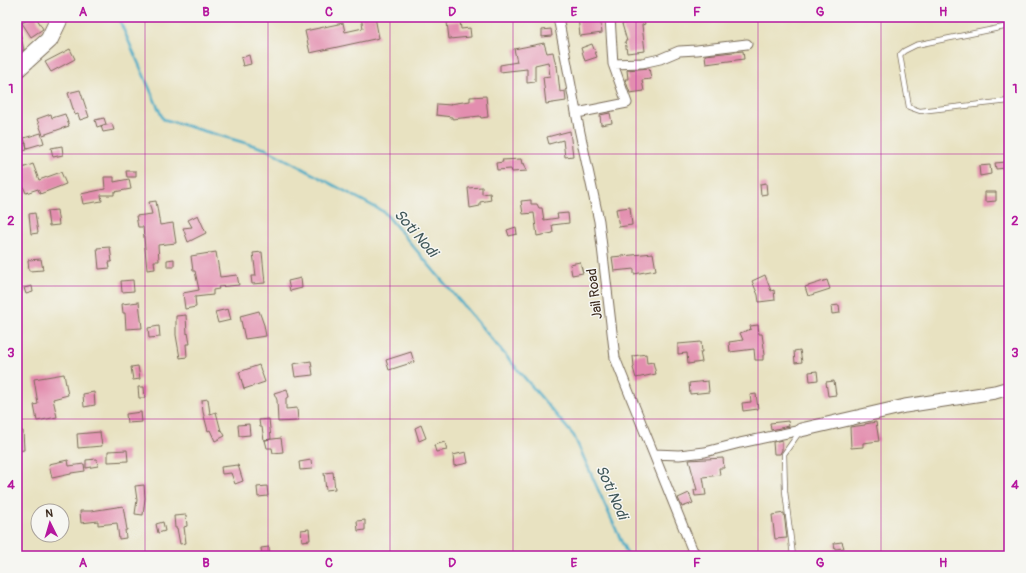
<svg xmlns="http://www.w3.org/2000/svg" width="1026" height="573" font-family="Pangolin,sans-serif">
	<style>
		.lines { fill: none; stroke-linecap: round; stroke-linejoin: round }
		.stream { stroke: #48abc7; stroke-width: 2.5 }
		.building { fill: #e38eaf }
		.lane-casing { stroke: #786a57; stroke-width: 6 }
		.street-casing { stroke: #786a57; stroke-width: 11 }
		.secondary-casing { stroke: #786a57; stroke-width: 15 }
		.highway-casing { stroke: #786a57; stroke-width: 19 }
		.lane { stroke: #fff; stroke-width: 4.5 }
		.street { stroke: #fff; stroke-width: 9 }
		.secondary { stroke: #fff; stroke-width: 13 }
		.highway { stroke: #fff; stroke-width: 17 }
		.grid { fill: none; stroke: #b5179e; stroke-width: 1; stroke-opacity: 0.55 }
		.labels { text-anchor: middle; stroke-width: 3; stroke-linejoin: round; paint-order: stroke }
		.street-label { font-size: 14px; fill: #3b2a1e; stroke: #f6f6f2 }
		.water-label { font-size: 15px; font-style: italic; fill: #405759; stroke: #f6f6f2 }
		.neatline { fill: none; stroke: #b5179e; stroke-width: 1.5 }
		.grid-label { font-size: 13px; text-anchor: middle; font-weight: bold; fill: #b5179e }
	</style>
	<rect width="100%" height="100%" fill="#f6f6f2"/>
	<filter id="ink" filterUnits="userSpaceOnUse"><feTurbulence type="fractalNoise" baseFrequency=".025" numOctaves="2"/><feDisplacementMap in="SourceGraphic" scale="8" xChannelSelector="R" yChannelSelector="G"/><feConvolveMatrix kernelMatrix="1 2 1 2 8 2 1 2 1" color-interpolation-filters="sRGB"/></filter>
	<filter id="wash" filterUnits="userSpaceOnUse"><feTurbulence type="fractalNoise" baseFrequency=".012" numOctaves="4" result="noise"/><feDisplacementMap in="SourceGraphic" scale="16" xChannelSelector="R" yChannelSelector="G"/><feGaussianBlur stdDeviation="0.9" result="paint"/><feColorMatrix in="noise" values="0 0 0 0 0 0 0 0 0 0 0 0 0 0 0 0 0 1.4 0 .05"/><feComposite in="paint" operator="in"/></filter>
	<g filter="url(#wash)">
		<rect width="100%" height="100%" fill="#e8e2c1"/>
		<g class="lines">
			<path class="stream" d="M 118,17 L 163,119 L 266,149 L 384,212 L 574,436 L 628,556"/>
		</g>
		<g id="blocks">
			<path class="building" d="M 33,17 L 36,17 L 43,29 L 31,37 L 22,23 Z
				M 361,17 L 375,17 L 379,38 L 310,53 L 305,31 L 343,23 L 345,32 L 363,28 Z
				M 578,17 L 600,17 L 602,33 L 580,36 Z
				M 624,17 L 643,17 L 645,24 L 642,25 L 645,51 L 627,53 L 625,41 L 627,41 L 622,24 L 626,23 Z
				M 460,21 L 461,29 L 470,28 L 471,37 L 449,39 L 447,22 Z
				M 551,29 L 552,36 L 542,37 L 542,30 Z
				M 17,32 L 20,32 L 24,50 L 17,51 Z
				M 544,43 L 547,53 L 553,52 L 556,66 L 557,65 L 560,92 L 565,91 L 566,101 L 546,104 L 543,77 L 550,76 L 548,62 L 535,65 L 535,82 L 527,83 L 527,69 L 500,72 L 500,65 L 517,62 L 514,49 Z
				M 592,44 L 597,57 L 585,61 L 581,48 Z
				M 70,49 L 75,59 L 51,72 L 45,62 Z
				M 743,51 L 744,59 L 706,64 L 705,55 Z
				M 249,55 L 251,64 L 243,66 L 241,58 Z
				M 649,68 L 651,79 L 642,80 L 644,91 L 630,93 L 625,79 L 628,79 L 627,70 Z
				M 80,90 L 89,117 L 80,120 L 78,114 L 75,115 L 68,93 Z
				M 486,96 L 488,117 L 481,118 L 480,116 L 452,119 L 452,117 L 436,115 L 437,104 L 451,105 L 450,104 L 470,101 L 470,97 Z
				M 610,113 L 612,123 L 601,125 L 600,115 Z
				M 51,114 L 52,118 L 65,114 L 69,126 L 43,135 L 37,119 Z
				M 104,118 L 106,124 L 97,127 L 95,120 Z
				M 112,124 L 114,130 L 103,132 L 101,126 Z
				M 570,131 L 573,156 L 565,157 L 563,140 L 549,144 L 547,137 Z
				M 41,133 L 44,143 L 27,148 L 24,138 Z
				M 26,143 L 27,150 L 17,152 L 17,145 Z
				M 62,146 L 63,155 L 53,157 L 51,148 Z
				M 521,159 L 522,164 L 524,163 L 527,171 L 512,172 L 511,169 L 497,170 L 496,163 L 503,162 L 502,160 Z
				M 1005,162 L 1006,168 L 996,169 L 995,163 Z
				M 33,164 L 39,180 L 61,172 L 66,184 L 40,194 L 38,189 L 26,193 L 17,173 L 17,170 Z
				M 990,165 L 991,174 L 980,176 L 979,166 Z
				M 126,171 L 136,171 L 136,177 L 127,177 Z
				M 104,177 L 114,177 L 114,182 L 129,179 L 131,189 L 114,192 L 114,195 L 101,195 L 102,201 L 83,204 L 81,194 L 105,189 Z
				M 766,183 L 767,194 L 761,195 L 760,184 Z
				M 482,187 L 482,194 L 490,193 L 491,200 L 480,202 L 480,206 L 470,208 L 468,188 Z
				M 985,192 L 996,192 L 996,201 L 985,202 Z
				M 531,200 L 531,204 L 537,204 L 539,208 L 542,208 L 544,220 L 558,218 L 557,214 L 568,213 L 569,223 L 552,225 L 553,233 L 537,236 L 534,213 L 523,214 L 521,201 Z
				M 156,201 L 160,225 L 173,223 L 176,243 L 158,245 L 159,261 L 154,261 L 155,269 L 147,270 L 143,227 L 138,227 L 136,216 L 152,214 L 149,202 Z
				M 630,207 L 632,225 L 619,227 L 616,209 Z
				M 57,210 L 59,225 L 49,226 L 47,211 Z
				M 35,213 L 38,233 L 31,234 L 29,214 Z
				M 198,215 L 206,233 L 188,242 L 183,228 L 192,227 L 188,220 Z
				M 516,227 L 517,234 L 509,236 L 507,230 Z
				M 110,247 L 112,262 L 109,262 L 110,268 L 99,269 L 97,248 Z
				M 216,252 L 220,277 L 237,275 L 239,285 L 218,287 L 219,289 L 213,290 L 213,295 L 195,297 L 196,307 L 185,309 L 183,293 L 199,290 L 195,271 L 193,271 L 191,256 Z
				M 262,252 L 265,283 L 252,284 L 251,276 L 256,276 L 253,253 Z
				M 653,253 L 656,270 L 634,274 L 634,269 L 614,271 L 612,257 Z
				M 41,259 L 43,270 L 29,271 L 28,260 Z
				M 174,259 L 174,267 L 167,267 L 167,260 Z
				M 580,262 L 583,273 L 572,275 L 570,264 Z
				M 765,275 L 771,291 L 774,290 L 775,300 L 759,302 L 758,295 L 752,281 Z
				M 301,278 L 302,288 L 290,291 L 288,281 Z
				M 133,280 L 134,291 L 122,292 L 121,281 Z
				M 827,280 L 830,289 L 808,296 L 805,287 Z
				M 32,286 L 33,292 L 26,294 L 24,288 Z
				M 139,302 L 142,328 L 126,329 L 125,313 L 123,313 L 122,304 Z
				M 839,305 L 840,313 L 832,314 L 831,306 Z
				M 228,309 L 231,320 L 218,323 L 215,312 Z
				M 259,311 L 264,325 L 266,336 L 245,339 L 240,316 Z
				M 186,315 L 187,334 L 188,333 L 190,344 L 186,344 L 187,357 L 180,358 L 176,335 L 176,316 Z
				M 758,325 L 759,334 L 762,334 L 765,355 L 763,355 L 763,360 L 755,360 L 754,349 L 730,352 L 729,342 L 743,340 L 740,333 L 751,329 L 750,326 Z
				M 159,326 L 160,337 L 149,338 L 148,328 Z
				M 701,342 L 702,352 L 700,352 L 702,362 L 688,364 L 687,353 L 678,354 L 678,344 Z
				M 800,350 L 802,362 L 795,363 L 794,351 Z
				M 411,352 L 414,362 L 389,370 L 386,360 Z
				M 646,354 L 647,363 L 653,362 L 656,374 L 636,378 L 633,368 L 634,367 L 633,356 Z
				M 311,361 L 313,375 L 295,377 L 293,364 Z
				M 259,365 L 265,382 L 244,389 L 239,372 Z
				M 138,366 L 140,379 L 133,380 L 131,367 Z
				M 817,371 L 818,380 L 810,381 L 809,372 Z
				M 64,374 L 68,395 L 53,399 L 57,417 L 37,421 L 34,405 L 38,404 L 34,379 Z
				M 708,381 L 709,392 L 690,394 L 689,383 Z
				M 834,381 L 836,395 L 828,396 L 826,382 Z
				M 138,387 L 144,387 L 145,398 L 139,398 Z
				M 287,389 L 289,397 L 286,398 L 286,409 L 297,408 L 298,421 L 278,422 L 277,400 L 274,393 Z
				M 94,392 L 95,405 L 84,407 L 83,394 Z
				M 756,394 L 758,409 L 743,411 L 742,403 L 751,402 L 750,395 Z
				M 208,399 L 210,414 L 216,412 L 221,431 L 222,430 L 225,436 L 215,441 L 210,430 L 208,431 L 203,412 L 202,400 Z
				M 141,412 L 142,422 L 127,423 L 126,414 Z
				M 269,419 L 271,439 L 264,440 L 262,427 L 260,427 L 259,420 Z
				M 788,421 L 789,426 L 771,430 L 770,423 Z
				M 876,422 L 879,441 L 863,443 L 863,447 L 851,448 L 850,427 L 865,425 L 865,424 Z
				M 249,424 L 250,435 L 239,436 L 238,425 Z
				M 421,425 L 426,438 L 419,441 L 415,428 Z
				M 17,431 L 23,431 L 24,450 L 17,451 Z
				M 100,432 L 102,446 L 78,448 L 77,434 Z
				M 281,438 L 283,452 L 273,453 L 272,448 L 267,448 L 265,440 Z
				M 782,440 L 782,450 L 780,454 L 774,454 L 773,442 Z
				M 445,442 L 447,450 L 436,452 L 434,445 Z
				M 127,450 L 128,461 L 108,462 L 108,451 Z
				M 466,452 L 468,463 L 454,466 L 453,455 Z
				M 723,458 L 724,468 L 719,468 L 720,475 L 703,477 L 706,495 L 695,496 L 694,490 L 697,490 L 689,460 Z
				M 97,459 L 98,466 L 86,468 L 86,460 Z
				M 68,460 L 69,466 L 84,464 L 85,471 L 71,473 L 71,474 L 52,478 L 49,464 Z
				M 311,460 L 312,469 L 300,470 L 299,462 Z
				M 238,465 L 243,481 L 235,484 L 231,473 L 222,474 L 221,467 Z
				M 333,472 L 335,489 L 326,490 L 324,473 Z
				M 144,485 L 145,498 L 143,515 L 135,514 L 137,500 L 135,486 Z
				M 267,486 L 268,496 L 258,497 L 257,487 Z
				M 689,493 L 693,503 L 682,507 L 678,498 Z
				M 123,506 L 127,530 L 125,530 L 126,538 L 119,539 L 117,523 L 98,525 L 98,521 L 81,523 L 80,511 L 91,511 Z
				M 784,513 L 787,538 L 775,539 L 772,515 Z
				M 186,515 L 187,526 L 184,527 L 186,543 L 180,544 L 177,528 L 175,528 L 174,516 Z
				M 365,520 L 365,530 L 358,531 L 357,521 Z
				M 163,522 L 165,531 L 158,533 L 156,524 Z
				M 309,529 L 310,540 L 302,541 L 301,530 Z
				M 842,542 L 844,548 L 835,549 L 834,543 Z
				M 269,547 L 270,556 L 262,556 L 261,548 Z"/>
		</g>
	</g>
	<g filter="url(#ink)">
		<use href="#blocks" fill-opacity="0" stroke="#786a57" stroke-width="1"/>
		<g class="lines">
			<defs>
				<path id="lane" d="M 1009,26 L 916,45 L 904,51 L 900,55 L 909,107 L 920,111 L 1009,101
					M 793,556 L 785,491 L 784,454 L 801,430"/>
				<path id="street" d="M 558,17 L 579,128 L 599,221 L 615,358 L 692,549 L 697,556
					M 613,64 L 642,63 L 660,59 L 679,51 L 697,50 L 747,44
					M 577,113 L 627,103 L 613,64 L 610,17
					M 654,454 L 679,455 L 705,452 L 740,443 L 801,430"/>
				<path id="secondary" d="M 801,430 L 905,406 L 995,392 L 1009,388"/>
				<path id="highway" d="M 17,69 L 49,40 L 60,17"/>
			</defs>
			<use href="#lane" class="lane-casing"/>
			<use href="#street" class="street-casing"/>
			<use href="#secondary" class="secondary-casing"/>
			<use href="#highway" class="highway-casing"/>
			<use href="#lane" class="lane"/>
			<use href="#street" class="street"/>
			<use href="#secondary" class="secondary"/>
			<use href="#highway" class="highway"/>
		</g>
	</g>
	<path class="grid" d="M 145,17 L 145,556M 268,17 L 268,556M 390,17 L 390,556M 513,17 L 513,556M 636,17 L 636,556M 758,17 L 758,556M 881,17 L 881,556M 17,154 L 1009,154M 17,286 L 1009,286M 17,419 L 1009,419"/>
	<g class="labels">
		<g class="street-label">
			<text transform="translate(594 294) rotate(-97)" y="5">Jail Road</text>
		</g>
		<g class="water-label">
			<text transform="translate(416 233) rotate(49)" y="5">Soti Nodi</text>
			<text transform="translate(612 492) rotate(66)" y="5">Soti Nodi</text>
		</g>
	</g>
	<rect width="1026" height="573" fill="none" stroke="#f6f6f2" stroke-width="44"/>
	<g transform="translate(50 523) rotate(355)"><circle r="19" fill="#f6f6f2" stroke="#aba49d"/>
	<path d="M0-3L7 15L0 10L-7 15Z" fill="#b5179e"/>
	<text y="-6" font-size="11" font-weight="bold" text-anchor="middle" fill="#3b2a1e">N</text>
	</g>
	<rect x="22" y="22" width="982" height="529" class="neatline"/>
	<g class="grid-label">
		<text x="83" y="16">A</text>
		<text x="206" y="16">B</text>
		<text x="329" y="16">C</text>
		<text x="452" y="16">D</text>
		<text x="574" y="16">E</text>
		<text x="697" y="16">F</text>
		<text x="820" y="16">G</text>
		<text x="943" y="16">H</text>
		<text x="11" y="93">1</text>
		<text x="1015" y="93">1</text>
		<text x="11" y="225">2</text>
		<text x="1015" y="225">2</text>
		<text x="11" y="357">3</text>
		<text x="1015" y="357">3</text>
		<text x="11" y="489">4</text>
		<text x="1015" y="489">4</text>
		<text x="83" y="567">A</text>
		<text x="206" y="567">B</text>
		<text x="329" y="567">C</text>
		<text x="452" y="567">D</text>
		<text x="574" y="567">E</text>
		<text x="697" y="567">F</text>
		<text x="820" y="567">G</text>
		<text x="943" y="567">H</text>
	</g>
</svg>
